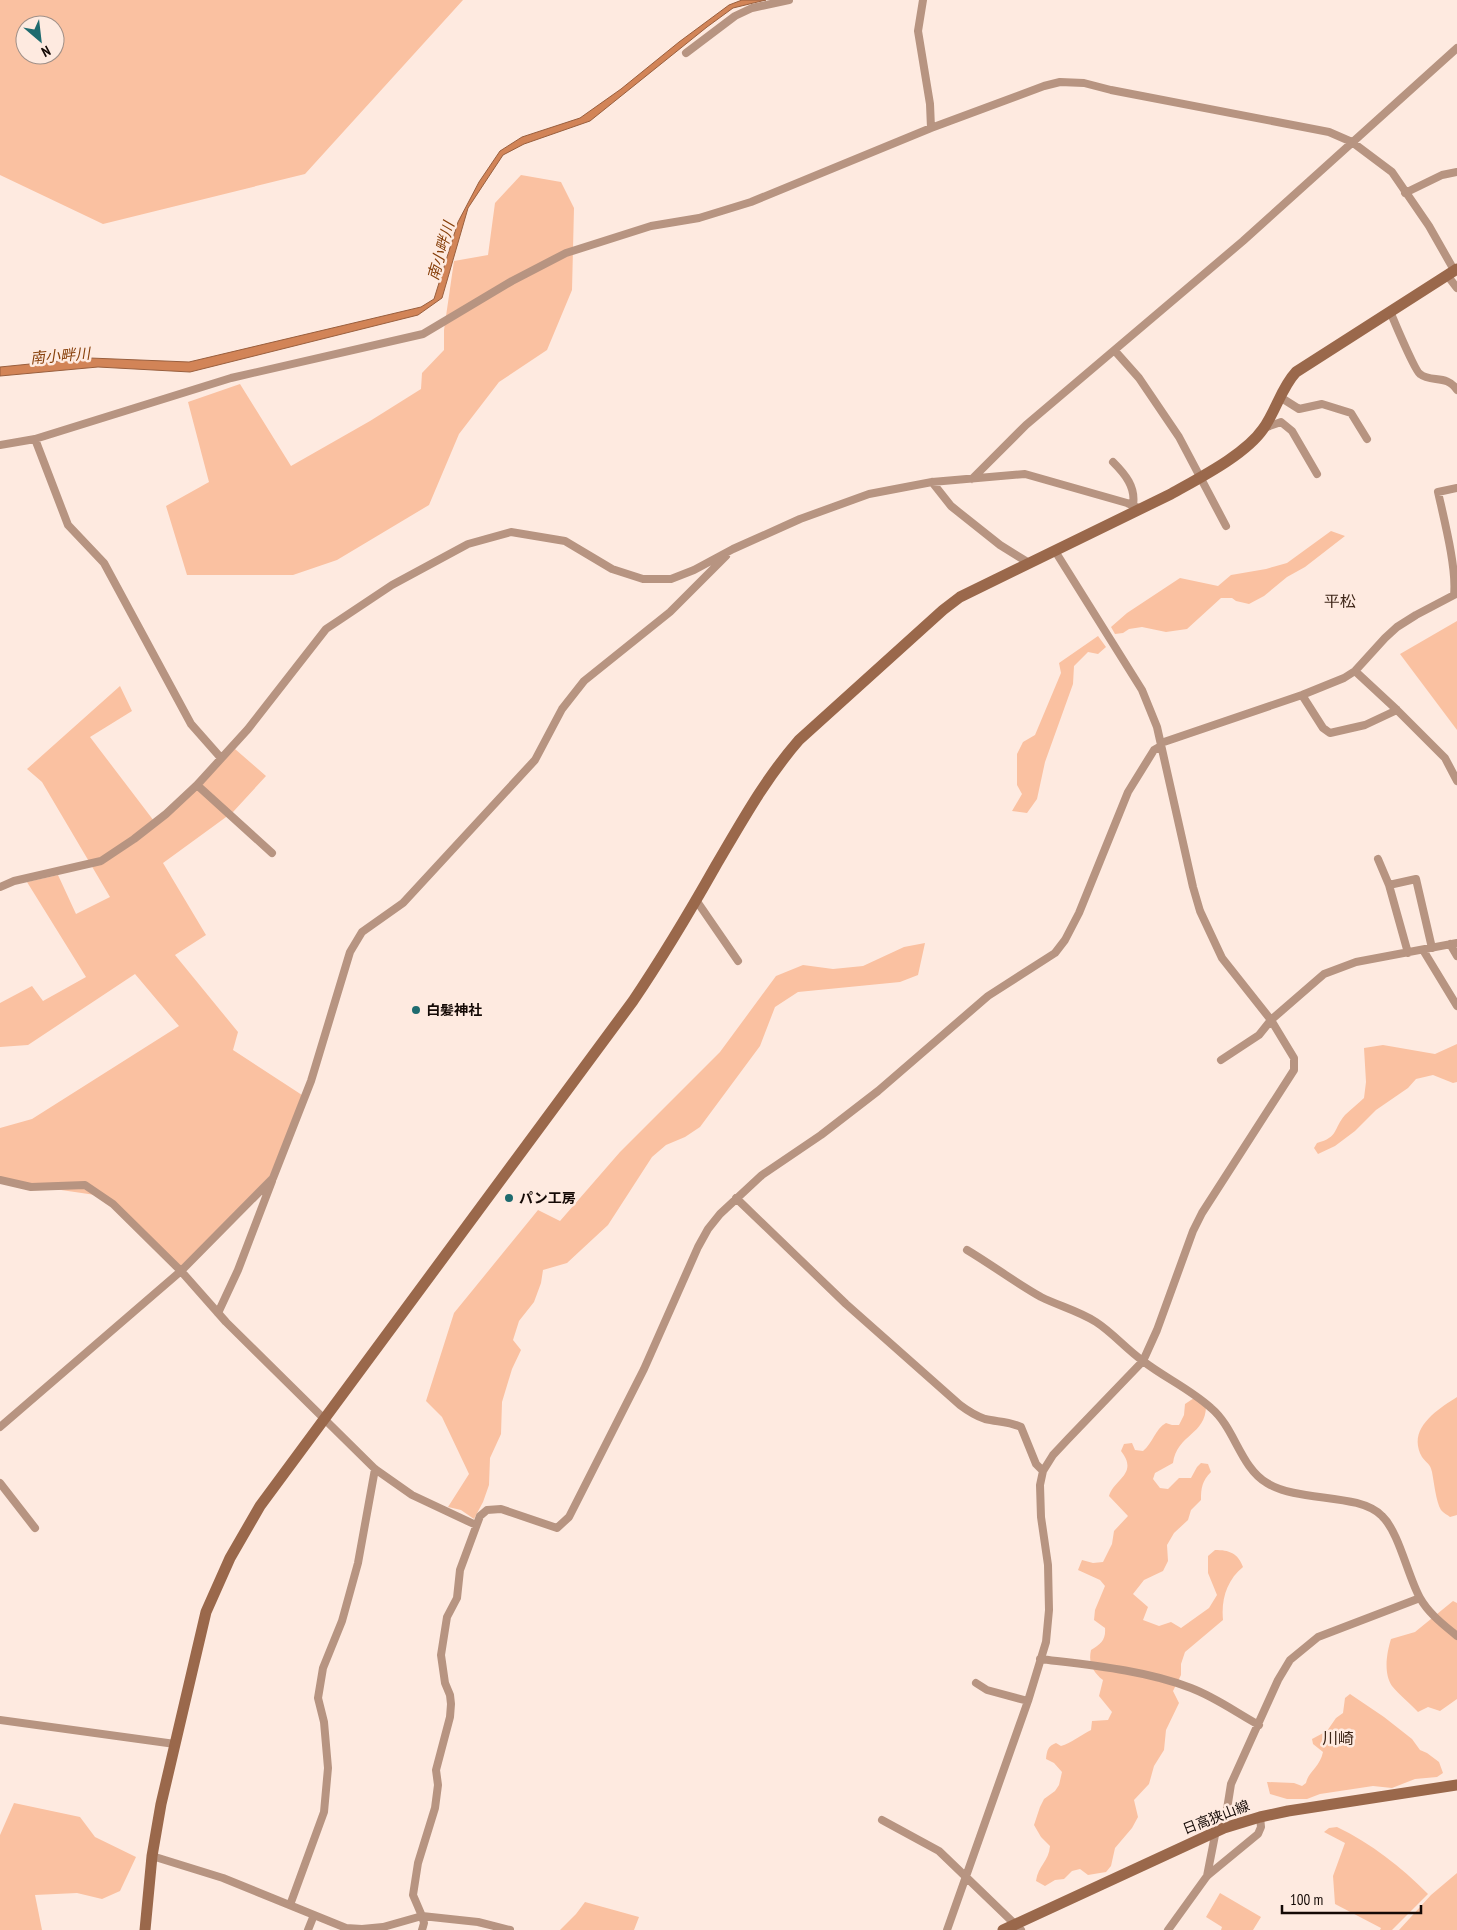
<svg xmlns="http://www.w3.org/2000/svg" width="1457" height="1930" font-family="'PT Sans Narrow','Noto Sans JP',sans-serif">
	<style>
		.green { fill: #fac1a1; fill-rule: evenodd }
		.water { fill: #d28457; stroke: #995f3e }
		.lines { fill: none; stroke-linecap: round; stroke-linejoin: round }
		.street { stroke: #b79481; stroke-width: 8 }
		.secondary { stroke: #9a684b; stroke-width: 11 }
		.poi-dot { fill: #1e6b6f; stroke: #feeae0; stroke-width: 2 }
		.labels { text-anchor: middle; stroke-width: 5; stroke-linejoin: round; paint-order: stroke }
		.poi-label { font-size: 14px; font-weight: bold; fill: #140905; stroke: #feeae0; text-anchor: start }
		.street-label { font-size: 14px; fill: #140905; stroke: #feeae0 }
		.water-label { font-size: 15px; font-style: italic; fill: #88410c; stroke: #feeae0 }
		.quarter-label { font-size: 16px; fill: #3d2517; stroke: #feeae0 }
	</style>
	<rect width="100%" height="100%" fill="#feeae0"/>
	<path class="green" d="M 0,0 L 463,0 L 305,174 L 103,224 L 0,175 ZM 25,25 L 55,25 L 55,55 L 25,55 Z
		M 521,175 L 561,182 L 574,208 L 572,290 L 547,350 L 499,382 L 459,434 L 429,505 L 337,560 L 293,575 L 187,575 L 166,506 L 209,482 L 188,402 L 240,384 L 291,466 L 370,421 L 421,389 L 422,373 L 444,350 L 444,330 L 454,261 L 488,255 L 495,203 Z
		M 1331,531 L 1345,536 L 1305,567 L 1287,577 L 1264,596 L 1249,604 L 1236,601 L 1232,598 L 1221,598 L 1187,629 L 1166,632 L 1142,627 L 1129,629 L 1123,633 L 1115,634 L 1111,627 L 1127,613 L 1180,578 L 1218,586 L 1231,575 L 1266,569 L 1287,563 Z
		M 1457,621 L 1457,730 L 1400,654 Z
		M 1098,636 L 1106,647 L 1098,654 L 1088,652 L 1074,666 L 1073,684 L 1045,762 L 1037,799 L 1027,813 L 1012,811 L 1022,794 L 1017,785 L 1017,754 L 1023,742 L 1035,735 L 1061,673 L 1059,663 Z
		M 120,686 L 132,711 L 90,737 L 157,825 L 235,749 L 266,776 L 233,812 L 163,863 L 206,935 L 175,955 L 238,1032 L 233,1050 L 302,1095 L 270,1176 L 180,1267 L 102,1196 L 0,1181 L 0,1128 L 32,1119 L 179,1026 L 135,974 L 28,1045 L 0,1047 L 0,1003 L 32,986 L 43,1001 L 86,977 L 27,882 L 58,875 L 76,914 L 110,897 L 42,782 L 27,769 Z
		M 925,943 L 918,975 L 900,982 L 798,992 L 775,1007 L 760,1046 L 700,1127 L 685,1137 L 666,1145 L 652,1157 L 608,1225 L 567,1263 L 543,1270 L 541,1283 L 534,1302 L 519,1321 L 513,1340 L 521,1350 L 512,1369 L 502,1402 L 501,1434 L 490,1458 L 489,1485 L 483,1502 L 474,1519 L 461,1510 L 448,1507 L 469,1474 L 442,1417 L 426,1401 L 454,1313 L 538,1210 L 560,1221 L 620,1152 L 720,1052 L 776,976 L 803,965 L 833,969 L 863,966 L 904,947 Z
		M 1457,1044 L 1457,1082 L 1453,1083 L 1433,1075 L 1416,1079 L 1408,1088 L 1376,1110 L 1355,1131 L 1335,1146 L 1318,1154 L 1314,1148 L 1317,1143 C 1339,1137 1333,1129 1345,1115 C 1351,1109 1358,1104 1364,1098 L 1366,1082 L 1364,1048 L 1383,1045 L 1435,1054 Z
		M 1457,1397 L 1457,1515 L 1450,1517 C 1448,1515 1443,1513 1441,1510 C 1436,1502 1434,1482 1432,1472 C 1430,1463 1427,1464 1422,1457 C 1406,1429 1438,1409 1457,1397 Z
		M 1194,1398 L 1206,1406 C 1206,1435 1177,1434 1173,1463 L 1155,1473 L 1153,1479 L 1160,1488 L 1168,1489 L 1179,1478 L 1191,1478 L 1197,1467 L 1201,1463 L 1208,1464 L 1211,1472 C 1202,1481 1201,1488 1201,1500 L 1191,1510 L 1188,1520 L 1174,1533 L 1167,1545 L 1168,1561 L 1163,1571 L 1144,1580 L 1133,1594 L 1148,1607 L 1143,1620 L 1159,1626 L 1171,1622 L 1181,1628 L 1209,1608 L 1217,1595 L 1208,1573 L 1208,1556 L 1215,1550 C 1229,1550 1238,1553 1243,1567 C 1227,1580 1221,1599 1223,1620 L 1185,1652 L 1181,1664 L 1181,1675 L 1173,1691 L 1179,1703 L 1166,1730 L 1164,1750 L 1154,1766 L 1149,1784 L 1134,1800 L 1138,1817 L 1132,1828 L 1115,1848 L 1111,1866 L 1106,1872 L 1088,1875 L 1080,1869 L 1072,1871 L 1064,1879 L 1055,1880 L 1045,1886 L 1036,1881 C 1038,1866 1049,1861 1050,1846 L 1041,1837 L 1034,1825 L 1040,1807 L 1044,1799 L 1055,1791 L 1059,1785 L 1062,1772 L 1054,1763 L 1046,1759 C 1047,1750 1048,1746 1056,1743 L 1061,1746 C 1071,1743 1081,1735 1091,1730 L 1092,1721 L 1108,1720 L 1112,1712 L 1099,1696 L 1103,1680 C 1093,1672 1088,1663 1091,1650 C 1101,1644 1106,1640 1105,1628 L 1094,1620 L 1095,1610 L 1105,1586 L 1100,1580 L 1078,1570 L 1082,1560 L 1093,1563 L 1103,1562 L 1112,1544 L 1114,1531 L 1128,1516 L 1109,1496 C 1114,1479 1139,1474 1121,1451 L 1124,1444 L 1132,1443 L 1135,1450 L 1143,1451 C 1153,1443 1155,1429 1166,1423 L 1172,1425 L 1179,1425 L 1184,1415 L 1185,1404 Z
		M 1453,1601 L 1457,1603 L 1457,1699 L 1440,1711 L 1428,1707 L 1418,1712 C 1410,1703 1399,1695 1392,1686 C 1383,1673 1387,1652 1391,1639 L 1415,1632 Z
		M 1350,1694 L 1384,1717 L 1412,1739 L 1420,1750 L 1427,1753 L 1439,1762 L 1443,1773 L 1437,1777 L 1415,1779 L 1392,1788 L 1373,1786 L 1320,1794 L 1307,1799 L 1287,1799 L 1270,1794 L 1267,1782 L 1294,1783 L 1302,1786 L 1306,1783 C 1308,1772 1320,1767 1323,1752 L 1313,1744 L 1312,1739 L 1327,1731 L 1336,1718 L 1343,1713 L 1345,1698 Z
		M 14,1803 L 80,1817 L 95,1837 L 136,1857 L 120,1891 L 102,1899 L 77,1893 L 35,1895 L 42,1930 L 0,1930 L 0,1835 Z
		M 1337,1827 C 1372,1844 1400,1866 1428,1894 L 1392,1930 L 1380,1930 L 1381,1928 L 1335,1904 L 1333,1876 L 1345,1843 L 1324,1832 L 1329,1828 Z
		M 1457,1873 L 1457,1930 L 1399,1930 L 1431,1895 Z
		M 1220,1893 L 1261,1917 L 1253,1930 L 1221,1930 L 1222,1927 L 1206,1917 Z
		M 585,1902 L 639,1917 L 634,1930 L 560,1930 L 576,1914 Z"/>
	<path class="water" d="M 742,0 L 766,0 L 733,8 L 707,27 L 590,121 L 524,144 L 503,155 L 468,208 L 442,298 L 418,315 L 190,372 L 98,367 L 0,376 L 0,367 L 90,358 L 189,362 L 421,307 L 434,299 L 458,222 L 479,182 L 500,151 L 522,137 L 580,118 L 621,89 L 679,42 L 729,5 Z"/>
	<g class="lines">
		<path class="street" d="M 923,0 L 918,31 L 930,104 L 931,128
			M 686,53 L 735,16 L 752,8 L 789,0
			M 1405,193 L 1442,175 L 1457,172
			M 1447,275 L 1457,288
			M 1390,311 C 1394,321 1415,371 1420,374 C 1431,383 1447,374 1457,390
			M 1115,351 L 1139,378 L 1179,437 L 1226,526
			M 1280,397 L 1299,409 L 1322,404 L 1351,413 L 1367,439
			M 1264,428 L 1281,422 L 1292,431 L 1317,474
			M 35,439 L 68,525 L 104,563 L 191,724 L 221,758
			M 0,445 L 35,439 L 231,378 L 423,334 L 512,281 L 566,253 L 651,226 L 699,218 L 751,202 L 931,128 L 1044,86 L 1060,82 L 1084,83 L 1111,90 L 1329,132 L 1352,142 L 1392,172 L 1429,226 L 1454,270
			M 1113,462 C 1125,474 1136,487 1133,505
			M 972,479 L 1026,425 L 1243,241 L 1457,48
			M 932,482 L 951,506 L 1000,545 L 1029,563
			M 1355,671 L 1397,710 L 1445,758 L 1457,781
			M 1302,695 L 1323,728 L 1330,733 L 1365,725 L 1397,710
			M 1161,743 L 1302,695 L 1344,678 L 1355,671 L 1385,638 L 1397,627 L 1416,615 L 1454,595 C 1457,569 1444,519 1438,492 L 1457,488
			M 197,785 L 272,853
			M 1378,859 L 1389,885 L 1408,953
			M 1389,885 L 1416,879 L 1432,948
			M 0,887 L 14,881 L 101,861 L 134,839 L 166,814 L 197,785 L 248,729 L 326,629 L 392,585 L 468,544 L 511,532 L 565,541 L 612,569 L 643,579 L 671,579 L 694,570 L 733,549 L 800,519 L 869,494 L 932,482 L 1025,474 L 1127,503 L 1141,509
			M 696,900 L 738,961
			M 1450,944 L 1457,956
			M 1423,950 L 1457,1006
			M 1221,1060 L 1259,1035 L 1271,1020 L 1324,974 L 1356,962 L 1457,943
			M 0,1180 L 31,1187 L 85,1185 L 113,1204 L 181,1271 L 226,1322 L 375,1469 L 412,1495 L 476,1525
			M 736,1198 L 846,1304 L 960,1405 C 968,1411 976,1416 985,1419 C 998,1422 1008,1421 1021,1427 L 1036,1464 L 1043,1471
			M 967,1250 C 992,1265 1016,1283 1041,1297 C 1059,1306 1079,1311 1096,1322 C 1113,1333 1126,1349 1143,1361 C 1165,1378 1190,1389 1211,1408 C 1235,1428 1240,1467 1267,1483 C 1300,1503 1358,1492 1382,1516 C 1399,1532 1408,1577 1420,1598 C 1429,1614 1444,1625 1457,1636
			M 218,1313 L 238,1270 L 272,1181
			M 0,1427 L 181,1271 L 273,1178 L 311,1081 L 350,952 L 362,932 L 403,903 L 535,760 L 562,709 L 584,681 L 670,612 L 726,556
			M 0,1483 L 35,1528
			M 1040,1659 C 1089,1665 1145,1670 1191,1688 C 1215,1697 1237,1713 1259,1725
			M 976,1683 L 987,1690 L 1028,1701
			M 0,1720 L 175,1744
			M 882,1820 L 939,1851 L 1021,1930
			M 1224,1828 L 1231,1784 L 1278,1680 L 1290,1660 L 1318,1637 L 1420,1598
			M 152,1856 L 223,1878 L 346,1928 L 362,1929 L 383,1927 L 422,1916 L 478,1922 L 510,1930
			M 1207,1876 L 1216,1830
			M 290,1905 L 324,1812 L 328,1768 L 324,1722 L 318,1698 L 323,1668 L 342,1621 L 358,1563 L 375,1469
			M 308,1930 L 314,1915
			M 422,1930 L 424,1923 L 422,1916 L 413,1895 L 418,1863 L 435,1808 L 438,1785 L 436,1770 L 450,1717 L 451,1704 L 450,1695 L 445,1683 L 441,1655 L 447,1617 L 457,1598 L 460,1570 L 480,1516 L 487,1510 L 501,1509 L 557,1528 L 569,1517 L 644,1369 L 698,1247 L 708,1229 L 720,1214 L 762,1175 L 821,1135 L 878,1091 L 988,996 L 1055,953 L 1065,940 L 1079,913 L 1128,792 L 1154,750 L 1161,746
			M 947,1930 L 1028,1701 L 1046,1642 L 1049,1610 L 1048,1565 L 1041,1517 L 1040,1485 L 1043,1471 L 1053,1455 L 1068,1439 L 1143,1361 L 1157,1330 L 1193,1231 L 1202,1213 L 1294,1070 L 1294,1058 L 1271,1020 L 1222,958 L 1200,911 L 1193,887 L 1157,727 L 1142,690 L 1055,551
			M 1168,1930 L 1207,1876 L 1258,1834 L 1261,1827 L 1260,1817"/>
		<path class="secondary" d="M 145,1930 L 152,1856 L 161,1804 L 206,1612 L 230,1558 L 260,1506 L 633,1001 C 662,958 689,913 715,867 C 741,823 765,779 799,740 L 943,610 L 960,597 L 1171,494 C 1199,478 1245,455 1263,429 C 1276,411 1281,388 1296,372 L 1457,269
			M 1003,1930 L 1224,1828 L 1260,1817 L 1288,1811 L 1457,1785"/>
	</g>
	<g class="poi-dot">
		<circle cx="416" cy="1010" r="5"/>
		<circle cx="509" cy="1198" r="5"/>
	</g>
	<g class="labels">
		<g class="poi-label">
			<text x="426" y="1015">白髪神社</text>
			<text x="519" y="1203">パン工房</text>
		</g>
		<g class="street-label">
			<text transform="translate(1216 1817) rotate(-21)" y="5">日高狭山線</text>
		</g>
		<g class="water-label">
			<text transform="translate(441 251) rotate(-74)" y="5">南小畔川</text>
			<text transform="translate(60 356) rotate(-5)" y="5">南小畔川</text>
		</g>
		<g class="quarter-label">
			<text x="1340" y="607">平松</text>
			<text x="1338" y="1744">川崎</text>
		</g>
	</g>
	<g transform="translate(40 40) rotate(152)"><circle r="24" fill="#feeae0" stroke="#a09088"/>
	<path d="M0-4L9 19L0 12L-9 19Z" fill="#1e6b6f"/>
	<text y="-8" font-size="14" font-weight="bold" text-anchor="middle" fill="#140905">N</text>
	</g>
	<path d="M1282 1905v8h139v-8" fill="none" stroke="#140905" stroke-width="2.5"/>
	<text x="1290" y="1905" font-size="15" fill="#140905" stroke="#feeae0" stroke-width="4" paint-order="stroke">100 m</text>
</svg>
